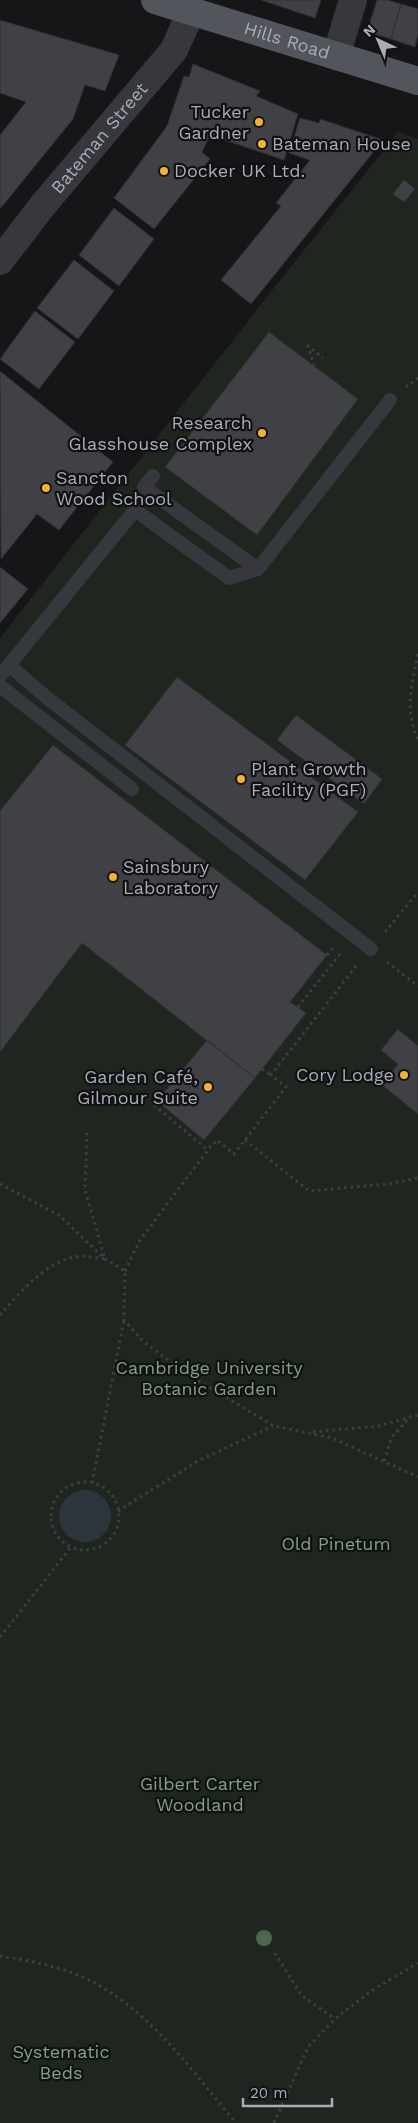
<svg xmlns="http://www.w3.org/2000/svg" width="418" height="2123" font-family="'Work Sans',sans-serif">
	<style>
		.green { fill: #1e261f }
		.water { fill: #2c353c }
		.building { fill: #404145; stroke: #303034 }
		.lines { fill: none; stroke-linecap: round; stroke-linejoin: round }
		.path { stroke: #3d3f44; stroke-width: 3; stroke-dasharray: 2.5 4; stroke-linecap: butt }
		.service { stroke: #37383d; stroke-width: 14 }
		.minor { stroke: #37383d; stroke-width: 28 }
		.primary { stroke: #53555c; stroke-width: 28 }
		.tree { fill: #506452 }
		.poi-dot { fill: #f2b134; stroke: #111113; stroke-width: 2 }
		.labels { text-anchor: middle; stroke-width: 4.5; stroke-linejoin: round; paint-order: stroke }
		.street-label { font-size: 18px; fill: #a8adb8; stroke: #111113 }
		.poi-label { font-size: 18px; fill: #a8adb8; stroke: #111113; text-anchor: start }
		.park-label { font-size: 18px; fill: #7fa381; stroke: #111113 }
	</style>
	<rect width="100%" height="100%" fill="#161618"/>
	<path class="green" d="M 398,132 L 418,139 L 418,2120 L 416,2123 L 0,2123 L 0,638 L 266,298 Z"/>
	<path class="water" d="M59 1516a26 26 0 1 1 52 0a26 26 0 1 1-52 0Z"/>
	<path class="building" d="M 261,0 L 321,0 L 315,18 Z
		M 377,0 L 387,0 L 401,4 L 391,39 L 367,32 Z
		M 401,4 L 418,9 L 418,34 L 415,47 L 391,39 Z
		M 0,20 L 119,55 L 105,91 L 85,85 L 73,119 L 0,209 L 0,135 L 26,102 L 0,93 Z
		M 193,64 L 260,91 L 256,96 L 298,114 L 284,160 L 210,135 L 202,152 L 210,159 L 154,229 L 114,198 L 167,126 L 184,76 L 189,77 Z
		M 300,118 L 319,123 L 320,119 L 383,140 L 251,304 L 221,280 L 281,206 L 276,203 L 310,160 L 289,153 Z
		M 404,180 L 415,189 L 404,202 L 393,194 Z
		M 114,208 L 154,239 L 119,286 L 79,255 Z
		M 74,260 L 114,291 L 78,339 L 37,308 Z
		M 35,311 L 75,342 L 39,389 L 0,359 Z
		M 269,332 L 358,399 L 257,535 L 165,467 Z
		M 0,371 L 113,462 L 59,530 L 37,514 L 1,559 Z
		M 0,567 L 28,589 L 0,623 Z
		M 177,677 L 358,812 L 305,880 L 125,745 Z
		M 296,715 L 382,779 L 364,804 L 277,740 Z
		M 53,745 L 327,955 L 290,1002 L 306,1013 L 255,1078 L 82,943 L 0,1052 L 0,811 Z
		M 398,1029 L 418,1046 L 418,1114 L 382,1085 L 398,1064 L 381,1050 Z
		M 207,1040 L 255,1078 L 204,1140 L 157,1101 Z"/>
	<g class="lines">
		<path class="path" d="M 314,366 L 308,346 L 323,358
			M 406,387 L 418,378
			M 418,654 C 412,685 404,710 418,739
			M 385,932 L 418,892
			M 327,955 L 333,947
			M 387,962 L 418,986
			M 298,1007 L 341,953
			M 262,1069 L 271,1075
			M 162,1095 L 189,1117
			M 154,1105 L 208,1150
			M 245,1140 L 309,1191 L 388,1184 L 418,1178
			M 0,1184 L 59,1215 L 105,1259 L 125,1271 L 124,1320 L 144,1342 L 190,1376 L 274,1426 L 332,1438 L 418,1477
			M 125,1271 L 140,1240 L 211,1146 L 217,1140 L 234,1154 L 286,1087 L 271,1075 L 357,965
			M 0,1315 C 19,1294 44,1263 74,1257 C 83,1255 96,1258 105,1259 L 85,1190 L 87,1132
			M 313,1432 L 378,1426 L 418,1415
			M 384,1461 L 392,1437 L 409,1418
			M51 1516a34 34 0 1 1 68 0a34 34 0 1 1-68 0Z
			M 92,1483 L 124,1320
			M 118,1511 L 198,1461 L 273,1426
			M 0,1637 L 71,1547
			M 275,1953 L 301,1995 L 335,2019
			M 0,1956 C 27,1960 53,1965 78,1975 C 144,2002 192,2071 236,2123
			M 274,2123 L 308,2047 L 335,2019 L 371,1991 L 418,1963"/>
		<path class="service" d="M 153,476 L 144,487 L 258,569
			M 9,665 L 46,697 L 371,949
			M 0,676 L 135,510 L 229,578 L 258,569 L 390,400
			M 0,686 L 132,789"/>
		<g class="minor">
			<path d="M 336,56 L 353,0"/>
			<path id="s1" d="M 0,261 L 43,205 L 174,50 L 191,12"/>
		</g>
		<path class="primary" id="s2" d="M 155,0 L 418,81"/>
	</g>
	<circle class="tree" cx="264" cy="1938" r="8"/>
	<g class="poi-dot">
		<circle cx="259" cy="122" r="5"/>
		<circle cx="262" cy="144" r="5"/>
		<circle cx="164" cy="171" r="5"/>
		<circle cx="262" cy="433" r="5"/>
		<circle cx="46" cy="488" r="5"/>
		<circle cx="241" cy="779" r="5"/>
		<circle cx="113" cy="877" r="5"/>
		<circle cx="404" cy="1075" r="5"/>
		<circle cx="208" cy="1087" r="5"/>
	</g>
	<g class="labels">
		<g class="street-label">
			<text dy="6" stroke="none"><textPath href="#s2" startOffset="138">Hills Road</textPath></text>
			<text dy="6" stroke="none"><textPath href="#s1" startOffset="158">Bateman Street</textPath></text>
		</g>
		<g class="poi-label">
			<text x="249" y="118" text-anchor="end">Tucker<tspan x="249" dy="21">Gardner</tspan></text>
			<text x="272" y="150">Bateman House</text>
			<text x="174" y="177">Docker UK Ltd.</text>
			<text x="252" y="429" text-anchor="end">Research<tspan x="252" dy="21">Glasshouse Complex</tspan></text>
			<text x="56" y="484">Sancton<tspan x="56" dy="21">Wood School</tspan></text>
			<text x="251" y="775">Plant Growth<tspan x="251" dy="21">Facility (PGF)</tspan></text>
			<text x="123" y="873">Sainsbury<tspan x="123" dy="21">Laboratory</tspan></text>
			<text x="394" y="1081" text-anchor="end">Cory Lodge</text>
			<text x="198" y="1083" text-anchor="end">Garden Café,<tspan x="198" dy="21">Gilmour Suite</tspan></text>
		</g>
		<g class="park-label">
			<text x="209" y="1374">Cambridge University<tspan x="209" dy="21">Botanic Garden</tspan></text>
			<text x="336" y="1550">Old Pinetum</text>
			<text x="200" y="1790">Gilbert Carter<tspan x="200" dy="21">Woodland</tspan></text>
			<text x="61" y="2058">Systematic<tspan x="61" dy="21">Beds</tspan></text>
		</g>
	</g>
	<g transform="translate(378 40) rotate(316)" stroke="#111113" stroke-width="4" paint-order="stroke">
	<path d="M0-4L9 19L0 12L-9 19Z" fill="#a8adb8"/>
	<text y="-8" font-size="14" font-weight="bold" text-anchor="middle" fill="#a8adb8">N</text>
	</g>
	<path d="M243 2098v8h89v-8" fill="none" stroke="#a8adb8" stroke-width="2.5"/>
	<text x="250" y="2098" font-size="15" fill="#a8adb8" stroke="#111113" stroke-width="4" paint-order="stroke">20 m</text>
</svg>
